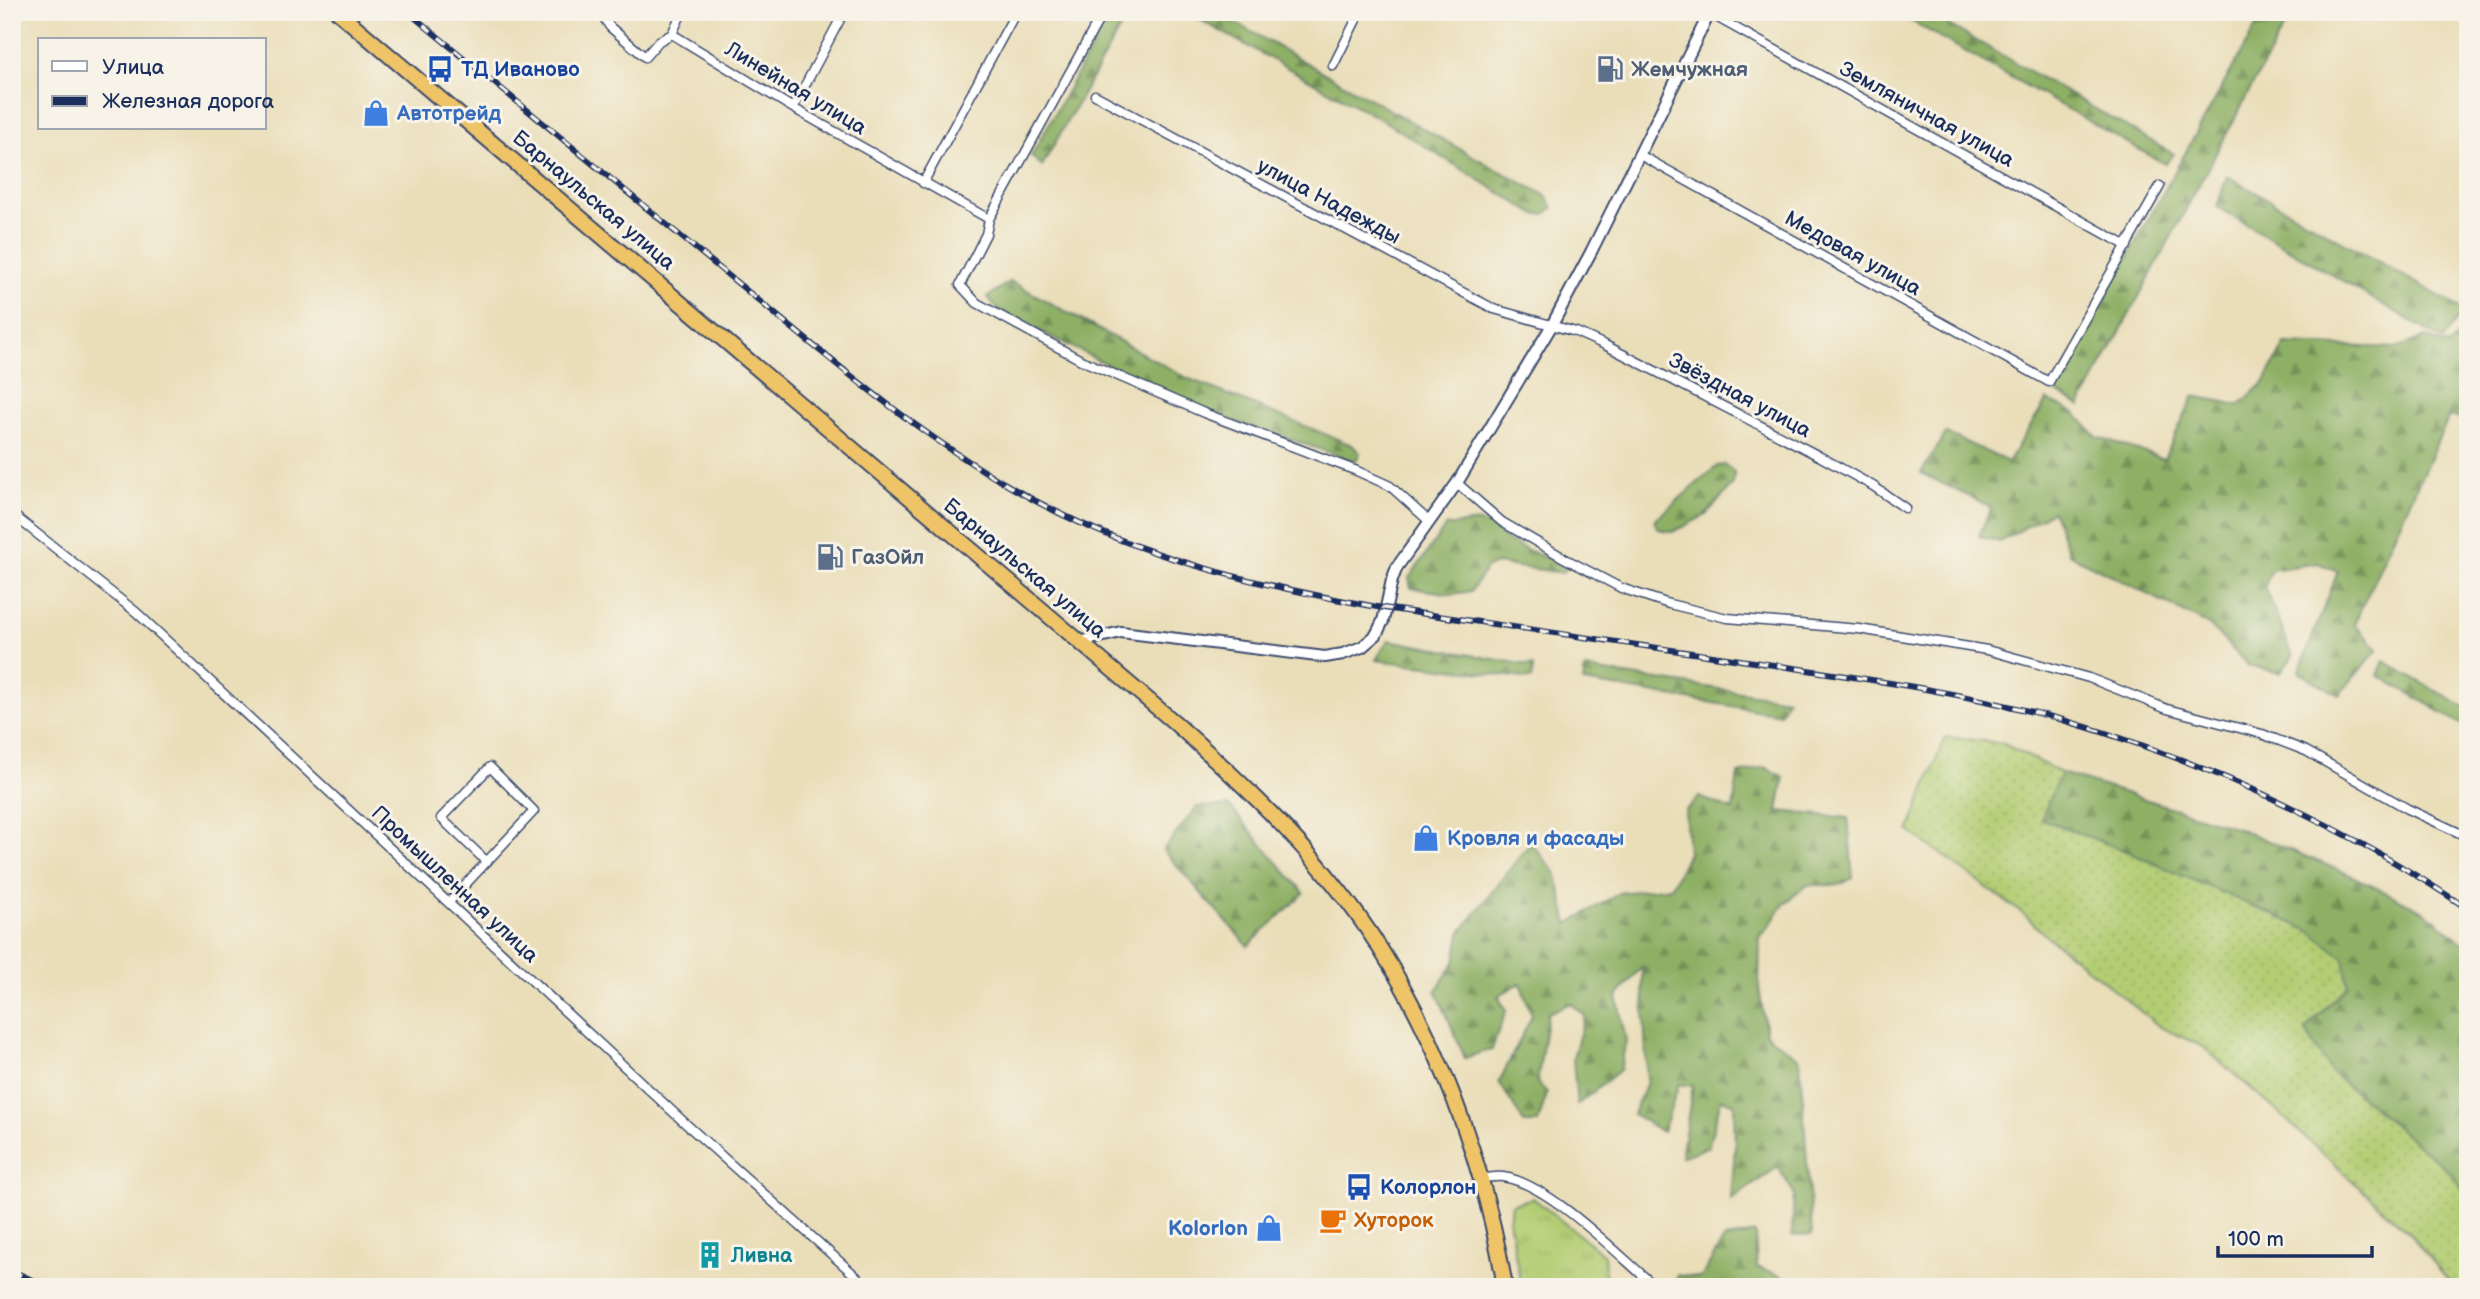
<svg xmlns="http://www.w3.org/2000/svg" width="2480" height="1299" font-family="'Balsamiq Sans',sans-serif">
	<style>
		.grass { fill: url(#grass-tufts); stroke: #677e68; stroke-width: 2 }
		.forest { fill: url(#forest-firs); stroke: #547062; stroke-width: 2 }
		.garden { fill: url(#garden-dots); stroke: #677e68; stroke-width: 2 }
		.lines { fill: none; stroke-linecap: round; stroke-linejoin: round }
		.minor-casing { stroke: #3a496c; stroke-width: 11 }
		.tertiary-casing { stroke: #3a496c; stroke-width: 14 }
		.trunk-casing { stroke: #3a496c; stroke-width: 18 }
		.minor { stroke: #fff; stroke-width: 8 }
		.tertiary { stroke: #fff; stroke-width: 10 }
		.trunk { stroke: #efc469; stroke-width: 14 }
		.rail-casing { stroke: #1b2f5e; stroke-width: 6 }
		.rail { stroke: #f7f3e8; stroke-width: 3.5; stroke-dasharray: 10; stroke-linecap: butt }
		.labels { text-anchor: middle; stroke-width: 6; stroke-linejoin: round; paint-order: stroke }
		.transit-label { font-size: 21px; font-weight: bold; fill: #164399; stroke: #f7f3e8; text-anchor: start }
		.service-label { font-size: 21px; font-weight: bold; fill: #4e5e75; stroke: #f7f3e8; text-anchor: start }
		.street-label { font-size: 21px; fill: #1b2f5e; stroke: #f7f3e8 }
		.shop-label { font-size: 21px; font-weight: bold; fill: #366cbe; stroke: #f7f3e8; text-anchor: start }
		.food-label { font-size: 21px; font-weight: bold; fill: #c56008; stroke: #f7f3e8; text-anchor: start }
		.culture-label { font-size: 21px; font-weight: bold; fill: #0d838f; stroke: #f7f3e8; text-anchor: start }
	</style>
	<defs>
		<pattern id="grass-tufts" width="24" height="20" patternUnits="userSpaceOnUse" patternTransform="scale(1.75)"><rect width="24" height="20" fill="#b3cd73"/><path d="M3 7l-1-3M5 7V3M7 7l1-3M15 17l-1-3M17 17v-4M19 17l1-3" fill="none" stroke="#99b066"/></pattern>
		<pattern id="forest-firs" width="22" height="20" patternUnits="userSpaceOnUse" patternTransform="scale(1.75)"><rect width="22" height="20" fill="#8eb065"/><path d="M5 1l3.5 6h-7zM16 11l3.5 6h-7z" fill="#739056"/></pattern>
		<pattern id="garden-dots" width="8" height="8" patternUnits="userSpaceOnUse" patternTransform="scale(1.75)"><rect width="8" height="8" fill="#b3cd73"/><path d="M2 2h.1M6 6h.1" fill="none" stroke="#99b066" stroke-width="1.8" stroke-linecap="round"/></pattern>
	</defs>
	<rect width="100%" height="100%" fill="#f7f3e8"/>
	<filter id="ink" filterUnits="userSpaceOnUse"><feTurbulence type="fractalNoise" baseFrequency=".0143" numOctaves="2"/><feDisplacementMap in="SourceGraphic" scale="14" xChannelSelector="R" yChannelSelector="G"/><feConvolveMatrix kernelMatrix="1 2 1 2 8 2 1 2 1" color-interpolation-filters="sRGB"/></filter>
	<filter id="wash" filterUnits="userSpaceOnUse"><feTurbulence type="fractalNoise" baseFrequency=".00686" numOctaves="4" result="noise"/><feDisplacementMap in="SourceGraphic" scale="28" xChannelSelector="R" yChannelSelector="G"/><feGaussianBlur stdDeviation="1.57" result="paint"/><feColorMatrix in="noise" values="0 0 0 0 0 0 0 0 0 0 0 0 0 0 0 0 0 1.4 0 .05"/><feComposite in="paint" operator="in"/></filter>
	<g filter="url(#wash)">
		<rect width="100%" height="100%" fill="#eadeb9"/>
		<path class="grass" d="M 1533,1198 L 1604,1255 L 1606,1287 L 1521,1287 L 1509,1219 L 1512,1204 Z"/>
		<path class="forest" d="M 1111,12 L 1129,12 L 1042,166 L 1031,156 Z
			M 1186,12 L 1216,12 C 1326,73 1434,137 1545,195 L 1553,208 L 1545,214 L 1536,215 L 1384,121 Z
			M 1895,12 L 1926,12 L 2174,154 L 2165,164 Z
			M 2264,12 L 2292,12 L 2080,406 L 2053,390 Z
			M 2227,176 L 2464,310 L 2443,340 L 2217,207 Z
			M 1010,281 L 1187,378 L 1352,445 L 1360,453 L 1356,461 L 1196,409 L 998,310 L 988,297 Z
			M 2468,326 L 2468,420 L 2449,416 L 2354,624 L 2378,649 L 2339,695 L 2299,672 L 2338,571 L 2318,563 L 2271,570 L 2265,587 L 2293,656 L 2280,673 L 2248,665 L 2209,625 L 2069,554 L 2053,511 L 2000,542 L 1979,536 L 1991,507 L 1921,473 L 1946,433 L 2008,462 L 2047,400 L 2075,413 L 2097,437 L 2164,459 L 2194,396 L 2239,405 L 2264,383 L 2285,344 L 2396,348 L 2426,337 L 2449,346 Z
			M 1725,465 L 1734,472 L 1733,484 L 1706,515 L 1673,532 L 1659,529 L 1654,521 L 1717,466 Z
			M 1479,522 L 1490,525 L 1507,541 L 1567,567 L 1563,573 L 1497,564 L 1487,567 L 1471,591 L 1453,594 L 1411,588 L 1409,578 L 1446,526 Z
			M 1388,640 L 1533,666 L 1532,679 L 1376,660 Z
			M 2384,661 L 2468,709 L 2468,728 L 2378,675 Z
			M 1585,669 L 1787,699 L 1780,714 L 1583,682 Z
			M 1765,767 L 1784,777 L 1778,811 L 1848,818 L 1853,878 L 1838,885 L 1807,885 L 1785,903 L 1760,939 L 1759,987 L 1766,1034 L 1800,1059 L 1812,1235 L 1792,1236 L 1794,1193 L 1778,1167 L 1731,1200 L 1735,1147 L 1734,1103 L 1721,1099 L 1708,1147 L 1681,1157 L 1693,1086 L 1679,1084 L 1663,1132 L 1633,1114 L 1647,1082 L 1642,967 L 1617,996 L 1626,1041 L 1620,1070 L 1577,1105 L 1573,1058 L 1585,1016 L 1571,1003 L 1548,1013 L 1537,1083 L 1547,1092 L 1538,1123 L 1524,1123 L 1499,1082 L 1532,1016 L 1520,983 L 1498,996 L 1506,1011 L 1492,1049 L 1465,1058 L 1436,990 L 1455,962 L 1460,933 L 1531,842 L 1557,875 L 1568,924 L 1619,893 L 1671,887 L 1688,853 L 1685,811 L 1699,797 L 1733,810 L 1738,774 Z
			M 2061,773 L 2237,828 L 2348,874 L 2426,912 L 2468,947 L 2468,1195 L 2449,1171 L 2331,1072 L 2305,1030 L 2348,985 L 2310,931 L 2128,852 L 2040,818 Z
			M 1229,806 L 1304,893 L 1248,946 L 1163,850 L 1197,807 Z
			M 1755,1233 L 1757,1267 L 1797,1282 L 1798,1287 L 1673,1287 L 1677,1275 L 1701,1278 L 1724,1239 Z"/>
		<path class="garden" d="M 1945,737 L 2002,743 L 2061,773 L 2041,819 L 2128,852 L 2310,931 L 2344,958 L 2348,985 L 2305,1030 L 2331,1072 L 2449,1171 L 2468,1195 L 2468,1287 L 2454,1287 L 2410,1234 L 2278,1112 L 2202,1046 L 2160,1027 L 2042,932 L 2026,916 L 1909,831 Z"/>
	</g>
	<g filter="url(#ink)">
		<g class="lines">
			<defs>
				<path id="minor" d="M 600,12 L 610,27 L 645,57 L 659,41 L 672,34 L 793,108 L 989,219
					M 1103,12 L 989,219 L 986,234 L 960,285 L 977,303 L 1081,360 L 1204,413 L 1357,471 L 1390,486 L 1430,522
					M 1709,13 L 2127,246
					M 672,34 L 682,12
					M 1333,66 L 1360,12
					M 1095,95 L 1494,309 L 1576,332 L 1605,345 L 1819,456 L 1873,486 L 1905,508
					M 793,108 L 844,12
					M 1640,155 L 2049,382 L 2160,186
					M 923,183 L 1016,12
					M 1457,483 L 1502,522 L 1564,558 L 1621,588 L 1669,604 L 1727,618 L 1859,629 L 1987,650 L 2089,678 L 2167,709 L 2262,734 L 2306,751 L 2408,809 L 2468,837
					M 12,514 L 136,612 L 686,1124 L 868,1287
					M 449,902 L 534,811 L 490,767 L 441,818 L 487,862
					M 1481,1178 C 1488,1178 1496,1176 1503,1177 C 1549,1183 1619,1256 1656,1287"/>
				<path id="tertiary" d="M 1079,642 L 1121,632 L 1325,657 L 1343,654 L 1362,647 L 1376,635 L 1383,621 L 1392,580 L 1397,567 L 1457,483 L 1552,325 L 1591,252 L 1710,12"/>
				<path id="trunk" d="M 338,12 L 1174,722 C 1231,773 1286,824 1334,884 C 1424,995 1482,1148 1505,1287"/>
			</defs>
			<use href="#minor" class="minor-casing"/>
			<use href="#tertiary" class="tertiary-casing"/>
			<use href="#trunk" class="trunk-casing"/>
			<use href="#minor" class="minor"/>
			<use href="#tertiary" class="tertiary"/>
			<use href="#trunk" class="trunk"/>
			<defs>
				<path id="rail" d="M 408,12 C 519,103 630,194 740,285 C 842,369 941,455 1061,514 C 1162,563 1268,587 1377,607 C 1501,625 1624,643 1747,661 C 1853,677 1960,691 2063,720 C 2207,762 2344,825 2468,909
					M 12,1271 L 48,1287"/>
			</defs>
			<use href="#rail" class="rail-casing"/>
			<use href="#rail" class="rail"/>
		</g>
	</g>
	<defs>
		<symbol id="bus-bare" viewBox="-9 -9 18 18"><path d="M-5-6H5V4H4V6H2V4H-2V6H-4V4H-5ZM-3.5-4V0h7V-4ZM-3.5 1.2v1.5H-2V1.2ZM2 1.2v1.5H3.5V1.2Z" fill="#1a4fb4" stroke="#f7f3e8" stroke-width="2.5" paint-order="stroke"/></symbol>
		<symbol id="fuel-bare" viewBox="-9 -9 18 18"><path d="M-5.5-6h7V0h2V4h1.3V-2.5L3-4.5l.8-.8L6-3V5H2.5V1h-1V6h-7ZM-4.2-4.7v3.2H.2V-4.7Z" fill="#5c6f8a" stroke="#f7f3e8" stroke-width="2.5" paint-order="stroke"/></symbol>
		<symbol id="shop-bare" viewBox="-9 -9 18 18"><path d="M-5-2.5h2.3a2.7 3.5 0 0 1 5.4 0H5L5.5 6h-11ZM-1.5-2.5h3a1.5 2.3 0 0 0-3 0Z" fill="#3f7fe0" stroke="#f7f3e8" stroke-width="2.5" paint-order="stroke"/></symbol>
		<symbol id="cafe-bare" viewBox="-9 -9 18 18"><path d="M-5.5-4.5H6V0H3Q3 3.5 0 3.5H-2.5Q-5.5 3.5-5.5 0ZM3-3.2v2h1.7v-2ZM-6 4.5H4V6H-6Z" fill="#e8710a" stroke="#f7f3e8" stroke-width="2.5" paint-order="stroke"/></symbol>
		<symbol id="building-bare" viewBox="-9 -9 18 18"><path d="M-4-6H4V6H1V3H-1V6H-4ZM-2.5-4.3h1.7v1.8h-1.7ZM.8-4.3h1.7v1.8H.8ZM-2.5-1h1.7V.8h-1.7ZM.8-1h1.7V.8H.8Z" fill="#0f9aa8" stroke="#f7f3e8" stroke-width="2.5" paint-order="stroke"/></symbol>
	</defs>
	<g fill-rule="evenodd">
		<use href="#bus-bare" x="421" y="50" width="38" height="38"/>
		<use href="#fuel-bare" x="1591" y="50" width="38" height="38"/>
		<use href="#shop-bare" x="357" y="94" width="38" height="38"/>
		<use href="#fuel-bare" x="811" y="538" width="38" height="38"/>
		<use href="#shop-bare" x="1407" y="819" width="38" height="38"/>
		<use href="#bus-bare" x="1340" y="1168" width="38" height="38"/>
		<use href="#cafe-bare" x="1314" y="1201" width="38" height="38"/>
		<use href="#shop-bare" x="1250" y="1209" width="38" height="38"/>
		<use href="#building-bare" x="691" y="1236" width="38" height="38"/>
	</g>
	<g class="labels">
		<g class="transit-label">
			<text x="461" y="76">ТД Иваново</text>
			<text x="1380" y="1194">Колорлон</text>
		</g>
		<g class="service-label">
			<text x="1631" y="76">Жемчужная</text>
			<text x="851" y="564">ГазОйл</text>
		</g>
		<g class="street-label">
			<text transform="translate(796 88) rotate(31)" y="7">Линейная улица</text>
			<text transform="translate(1927 114) rotate(29)" y="7">Земляничная улица</text>
			<text transform="translate(594 200) rotate(40)" y="7">Барнаульская улица</text>
			<text transform="translate(1329 201) rotate(28)" y="7">улица Надежды</text>
			<text transform="translate(1853 253) rotate(29)" y="7">Медовая улица</text>
			<text transform="translate(1740 395) rotate(28)" y="7">Звёздная улица</text>
			<text transform="translate(1025 568) rotate(40)" y="7">Барнаульская улица</text>
			<text transform="translate(455 884) rotate(43)" y="7">Промышленная улица</text>
		</g>
		<g class="shop-label">
			<text x="397" y="120">Автотрейд</text>
			<text x="1447" y="845">Кровля и фасады</text>
			<text x="1248" y="1235" text-anchor="end">Kolorlon</text>
		</g>
		<g class="food-label">
			<text x="1354" y="1227">Хуторок</text>
		</g>
		<g class="culture-label">
			<text x="731" y="1262">Ливна</text>
		</g>
	</g>
	<rect width="2480" height="1299" fill="none" stroke="#f7f3e8" stroke-width="42"/>
	<rect x="38" y="38" width="228" height="91" fill="#f7f3e8" stroke="#9fa5b1" stroke-width="2"/>
	<rect x="52" y="61" width="35" height="10" fill="#ffffff" stroke="#9fa5b1" stroke-width="2"/>
	<text x="102" y="74" font-size="21" fill="#1b2f5e">Улица</text>
	<rect x="52" y="96" width="35" height="10" fill="#1b2f5e" stroke="#9fa5b1" stroke-width="2"/>
	<text x="102" y="108" font-size="21" fill="#1b2f5e">Железная дорога</text>
	<path d="M2218 1246v10h154v-10" fill="none" stroke="#1b2f5e" stroke-width="3.5"/>
	<text x="2228" y="1246" font-size="21" fill="#1b2f5e" stroke="#f7f3e8" stroke-width="5" paint-order="stroke">100 m</text>
</svg>
